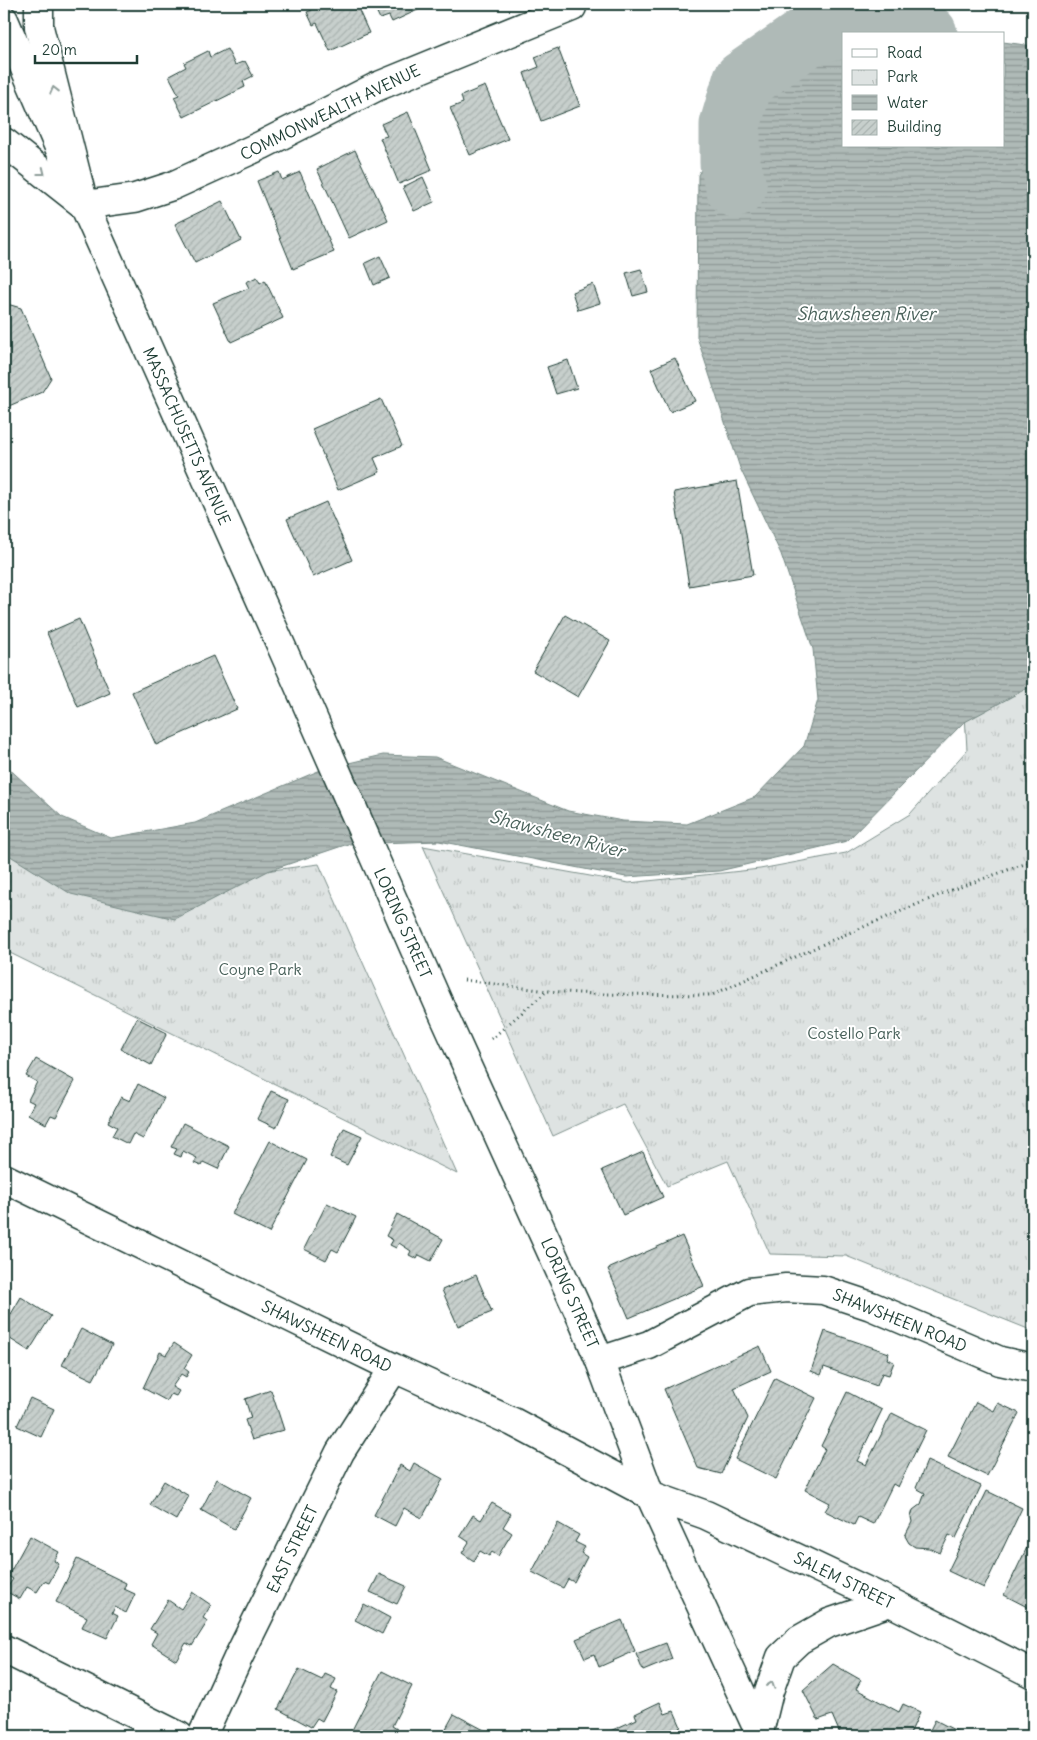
<svg xmlns="http://www.w3.org/2000/svg" width="1037" height="1740" font-family="Delius,sans-serif">
	<style>
		.park { fill: url(#park-tufts); stroke: #7e908b }
		.water { fill: url(#water-rules); stroke: #758883 }
		.lines { fill: none; stroke-linecap: round; stroke-linejoin: round }
		.river { stroke: #afbab7; stroke-width: 61 }
		.building { fill: url(#building-hatch); stroke: #1f3d34 }
		.street-casing { stroke: #1f3d34; stroke-width: 31 }
		.secondary-casing { stroke: #1f3d34; stroke-width: 31 }
		.highway-casing { stroke: #1f3d34; stroke-width: 31 }
		.path { stroke: #1f3d34; stroke-width: 3; stroke-dasharray: 1 4; stroke-linecap: butt }
		.street { stroke: #fff; stroke-width: 28 }
		.secondary { stroke: #fff; stroke-width: 28 }
		.highway { stroke: #fff; stroke-width: 28 }
		.oneway { stroke: #8f9e9a }
		.labels { text-anchor: middle; stroke-width: 4; stroke-linejoin: round; paint-order: stroke }
		.street-label { font-size: 16px; fill: #1f3d34; stroke: #fff }
		.park-label { font-size: 16px; fill: #455e57; stroke: #fff }
		.water-label { font-size: 18px; font-style: italic; fill: #4a625b; stroke: #fff }
	</style>
	<defs>
		<pattern id="park-tufts" width="24" height="20" patternUnits="userSpaceOnUse" patternTransform="scale(1.25)"><rect width="24" height="20" fill="#dee3e2"/><path d="M3 7l-1-3M5 7V3M7 7l1-3M15 17l-1-3M17 17v-4M19 17l1-3" fill="none" stroke="#bec4c2"/></pattern>
		<pattern id="water-rules" width="6" height="5" patternUnits="userSpaceOnUse" patternTransform="scale(1.25)"><rect width="6" height="5" fill="#afbab7"/><path d="M0 2.5h6" fill="none" stroke="#8e9896"/></pattern>
		<pattern id="building-hatch" width="6" height="6" patternUnits="userSpaceOnUse" patternTransform="scale(1.25)"><rect width="6" height="6" fill="#c7cfcc"/><path d="M-1 1l2-2M0 6l6-6M5 7l2-2" fill="none" stroke="#aab3b0"/></pattern>
	</defs>
	<rect width="100%" height="100%" fill="#fff"/>
	<filter id="ink" filterUnits="userSpaceOnUse"><feTurbulence type="fractalNoise" baseFrequency=".02" numOctaves="2"/><feDisplacementMap in="SourceGraphic" scale="10" xChannelSelector="R" yChannelSelector="G"/><feConvolveMatrix kernelMatrix="1 2 1 2 8 2 1 2 1" color-interpolation-filters="sRGB"/></filter>
	<g filter="url(#ink)">
		<path class="park" d="M 1033,136 L 1033,1331 L 846,1256 L 770,1254 L 728,1161 L 667,1186 L 623,1104 L 553,1136 L 423,846 L 629,883 L 760,869 L 846,853 L 910,814 L 967,750 L 963,679 L 843,146 L 1003,146 Z
			M 4,825 L 179,882 L 319,864 L 457,1174 L 4,950 Z"/>
		<path class="water" d="M 1003,42 L 1033,46 L 1033,685 L 963,723 L 847,841 L 719,871 L 626,877 L 439,841 L 348,844 L 268,871 L 175,919 L 71,894 L 4,852 L 4,764 L 62,817 L 111,838 L 195,823 L 323,769 L 383,755 L 435,757 L 568,811 L 623,821 L 687,824 L 755,797 L 804,746 L 818,700 L 813,649 L 781,554 L 740,468 L 697,337 L 698,175 L 742,94 L 777,70 L 831,46 L 843,45 L 843,146 L 1003,146 Z"/>
		<g class="lines">
			<path class="river" d="M 736,187 L 730,163 L 730,125 L 743,81 L 812,33 L 898,21 L 927,34"/>
		</g>
		<path class="building" d="M 309,4 L 356,4 L 369,33 L 330,51 L 317,23 L 313,25 L 307,12 L 312,10 Z
			M 373,4 L 420,4 L 422,8 L 392,22 L 389,16 L 380,19 Z
			M 558,48 L 580,106 L 541,121 L 524,73 L 539,67 L 535,57 Z
			M 227,49 L 235,65 L 245,61 L 253,76 L 243,81 L 245,87 L 184,117 L 174,97 L 179,95 L 169,76 L 186,67 L 184,63 L 208,51 L 210,57 Z
			M 485,86 L 508,139 L 470,155 L 450,108 L 463,103 L 461,96 Z
			M 408,112 L 432,170 L 399,184 L 380,138 L 387,136 L 381,124 Z
			M 355,150 L 388,220 L 349,238 L 317,169 Z
			M 279,172 L 282,180 L 300,172 L 334,252 L 293,269 L 257,181 Z
			M 423,177 L 434,202 L 414,211 L 403,187 Z
			M 222,201 L 241,240 L 195,263 L 175,224 Z
			M 380,256 L 390,278 L 374,285 L 365,263 Z
			M 641,269 L 648,292 L 633,296 L 626,273 Z
			M 257,277 L 260,283 L 265,280 L 283,318 L 231,342 L 213,303 L 249,288 L 246,282 Z
			M 593,284 L 600,303 L 578,310 L 572,292 Z
			M 7,304 L 21,308 L 51,378 L 42,392 L 4,408 L 4,305 Z
			M 675,358 L 695,401 L 670,412 L 651,369 Z
			M 568,360 L 577,388 L 556,394 L 547,367 Z
			M 381,399 L 402,446 L 374,458 L 380,472 L 338,490 L 312,429 Z
			M 737,481 L 753,575 L 689,586 L 674,492 Z
			M 326,502 L 352,560 L 313,577 L 287,519 Z
			M 565,615 L 610,641 L 578,697 L 533,671 Z
			M 79,619 L 110,693 L 78,707 L 47,633 Z
			M 213,656 L 237,709 L 156,745 L 132,692 Z
			M 137,1018 L 167,1033 L 151,1065 L 121,1049 Z
			M 36,1059 L 75,1081 L 56,1117 L 51,1115 L 46,1124 L 28,1114 L 34,1103 L 28,1100 L 37,1082 L 26,1076 Z
			M 138,1084 L 164,1098 L 143,1139 L 133,1134 L 128,1144 L 112,1136 L 117,1127 L 108,1122 L 121,1097 L 130,1101 Z
			M 271,1091 L 289,1099 L 276,1128 L 257,1119 Z
			M 183,1123 L 229,1146 L 218,1169 L 203,1162 L 201,1166 L 194,1163 L 197,1158 L 183,1151 L 181,1157 L 174,1154 L 177,1149 L 171,1147 Z
			M 344,1128 L 362,1136 L 347,1165 L 330,1157 Z
			M 270,1141 L 307,1160 L 269,1233 L 232,1214 Z
			M 643,1152 L 663,1197 L 623,1215 L 602,1170 Z
			M 327,1203 L 356,1217 L 338,1252 L 332,1249 L 326,1260 L 304,1249 Z
			M 397,1214 L 443,1239 L 431,1261 L 419,1255 L 417,1259 L 409,1255 L 411,1251 L 399,1243 L 396,1248 L 390,1245 L 393,1240 L 386,1236 Z
			M 682,1236 L 704,1286 L 629,1318 L 608,1269 Z
			M 476,1275 L 492,1312 L 458,1326 L 442,1290 Z
			M 21,1297 L 51,1316 L 29,1351 L 4,1335 L 4,1310 L 11,1314 Z
			M 81,1329 L 112,1345 L 93,1380 L 62,1365 Z
			M 825,1331 L 889,1353 L 887,1359 L 894,1362 L 889,1375 L 882,1373 L 877,1386 L 824,1367 L 821,1375 L 811,1371 Z
			M 174,1343 L 192,1355 L 184,1368 L 189,1372 L 186,1377 L 181,1374 L 172,1387 L 179,1391 L 176,1396 L 171,1394 L 167,1401 L 143,1388 L 160,1352 L 166,1355 Z
			M 760,1346 L 771,1371 L 734,1388 L 748,1418 L 721,1474 L 698,1468 L 664,1389 Z
			M 775,1378 L 816,1398 L 776,1479 L 735,1459 Z
			M 271,1390 L 284,1430 L 252,1440 L 245,1420 L 251,1418 L 245,1399 Z
			M 847,1392 L 882,1410 L 857,1461 L 866,1465 L 892,1413 L 926,1430 L 898,1487 L 893,1484 L 873,1524 L 858,1517 L 854,1525 L 825,1511 L 830,1503 L 805,1490 L 825,1449 L 821,1446 Z
			M 30,1398 L 54,1409 L 41,1437 L 17,1426 Z
			M 976,1402 L 994,1411 L 998,1403 L 1019,1413 L 987,1476 L 948,1457 Z
			M 927,1461 L 981,1486 L 956,1538 L 949,1535 L 940,1553 L 929,1548 L 915,1547 L 909,1543 L 905,1536 L 912,1522 L 911,1517 L 913,1510 L 921,1504 L 925,1493 L 916,1488 Z
			M 414,1463 L 443,1479 L 422,1518 L 404,1508 L 395,1526 L 374,1515 L 400,1465 L 410,1471 Z
			M 217,1479 L 251,1498 L 234,1529 L 201,1510 Z
			M 164,1481 L 189,1496 L 176,1520 L 150,1505 Z
			M 987,1491 L 1022,1508 L 984,1588 L 948,1571 Z
			M 492,1503 L 511,1514 L 503,1527 L 512,1533 L 498,1556 L 492,1552 L 489,1556 L 480,1551 L 474,1561 L 462,1553 L 469,1542 L 460,1536 L 473,1515 L 481,1520 Z
			M 558,1523 L 579,1535 L 575,1542 L 585,1547 L 581,1553 L 587,1557 L 574,1582 L 568,1579 L 563,1588 L 532,1572 Z
			M 1033,1535 L 1033,1610 L 1004,1595 Z
			M 30,1536 L 59,1552 L 54,1561 L 59,1564 L 49,1583 L 44,1581 L 37,1592 L 27,1587 L 20,1599 L 5,1591 L 13,1579 L 8,1576 Z
			M 77,1559 L 126,1583 L 124,1589 L 135,1594 L 126,1613 L 115,1607 L 112,1613 L 118,1616 L 107,1638 L 82,1627 L 87,1617 L 56,1602 Z
			M 379,1574 L 406,1586 L 397,1604 L 370,1592 Z
			M 192,1592 L 211,1605 L 203,1618 L 208,1621 L 192,1646 L 186,1643 L 176,1660 L 151,1644 L 157,1633 L 150,1629 L 168,1600 L 181,1609 Z
			M 364,1604 L 390,1618 L 382,1634 L 355,1620 Z
			M 622,1620 L 635,1651 L 599,1667 L 594,1654 L 585,1658 L 576,1639 Z
			M 666,1643 L 672,1659 L 643,1671 L 636,1654 Z
			M 833,1664 L 861,1680 L 856,1689 L 899,1712 L 903,1704 L 920,1712 L 909,1736 L 841,1736 L 832,1715 L 818,1720 L 803,1690 Z
			M 299,1669 L 322,1680 L 325,1674 L 336,1679 L 331,1689 L 337,1692 L 322,1721 L 317,1718 L 311,1727 L 278,1709 Z
			M 382,1671 L 412,1686 L 392,1726 L 397,1729 L 393,1736 L 349,1736 Z
			M 660,1702 L 665,1714 L 674,1711 L 681,1727 L 672,1731 L 675,1736 L 610,1736 L 608,1732 L 637,1719 L 635,1714 Z
			M 454,1714 L 486,1731 L 483,1736 L 435,1736 L 438,1731 L 443,1734 Z
			M 935,1720 L 966,1736 L 927,1736 Z"/>
		<g class="lines">
			<defs>
				<path id="street" d="M 84,205 L 135,198 L 172,186 L 262,145 L 376,87 L 572,7
					M 4,1178 L 394,1368 L 513,1422 L 650,1495
					M 600,1361 L 649,1345 L 749,1292 L 786,1288 L 823,1290 L 871,1306 L 1000,1361 L 1033,1368
					M 4,1649 L 179,1736
					M 202,1736 L 237,1660 L 340,1452 L 394,1368"/>
				<path id="secondary" d="M 4,20 L 84,205 L 283,650 L 441,1009 L 581,1317 L 600,1361 L 650,1495 L 761,1736
					M 650,1495 L 706,1515 L 890,1602 L 1033,1674
					M 759,1732 L 769,1691 L 781,1657 L 799,1640 L 829,1623 L 890,1602"/>
				<path id="highway" d="M 39,4 L 39,27 L 84,205
					M 4,142 L 84,205"/>
			</defs>
			<use href="#street" class="street-casing"/>
			<use href="#secondary" class="secondary-casing"/>
			<use href="#highway" class="highway-casing"/>
			<path class="path" d="M 464,980 L 547,991 L 596,994 L 712,995 L 830,941 L 949,891 L 1033,861
				M 491,1039 L 547,991"/>
			<use href="#street" class="street"/>
			<use href="#secondary" class="secondary"/>
			<use href="#highway" class="highway"/>
		</g>
		<defs><path id="oneway-chevron" d="M-2-3.5L2.5 0L-2 3.5" fill="none" stroke-width="1.6" stroke-linecap="round" stroke-linejoin="round" transform="scale(1.25)"/></defs>
		<g class="oneway">
			<use href="#oneway-chevron" transform="translate(54 90) rotate(-104)"/>
			<use href="#oneway-chevron" transform="translate(42 172) rotate(38)"/>
			<use href="#oneway-chevron" transform="translate(771 1685) rotate(-71)"/>
		</g>
	</g>
	<g class="labels">
		<g class="street-label">
			<text transform="translate(330 112) rotate(-26)" y="6">COMMONWEALTH AVENUE</text>
			<text transform="translate(187 436) rotate(66)" y="6">MASSACHUSETTS AVENUE</text>
			<text transform="translate(403 923) rotate(66)" y="6">LORING STREET</text>
			<text transform="translate(570 1293) rotate(66)" y="6">LORING STREET</text>
			<text transform="translate(900 1320) rotate(22)" y="6">SHAWSHEEN ROAD</text>
			<text transform="translate(327 1336) rotate(26)" y="6">SHAWSHEEN ROAD</text>
			<text transform="translate(292 1549) rotate(-64)" y="6">EAST STREET</text>
			<text transform="translate(844 1580) rotate(26)" y="6">SALEM STREET</text>
		</g>
		<g class="park-label">
			<text x="260" y="975">Coyne Park</text>
			<text x="854" y="1039">Costello Park</text>
		</g>
		<g class="water-label">
			<text x="866" y="320">Shawsheen River</text>
			<text transform="translate(557 834) rotate(15)" y="6">Shawsheen River</text>
		</g>
	</g>
	<rect width="1037" height="1740" fill="none" stroke="#fff" stroke-width="20"/>
	<rect x="10" y="10" width="1017" height="1720" fill="none" stroke="#1f3d34" stroke-width="2" filter="url(#ink)"/>
	<rect x="842" y="32" width="162" height="115" fill="#ffffff" stroke="#a5b1ae"/>
	<rect x="852" y="49" width="25" height="8" fill="#ffffff" stroke="#a5b1ae"/>
	<text x="887" y="58" font-size="15" fill="#1f3d34">Road</text>
	<rect x="852" y="70" width="25" height="15" fill="url(#park-tufts)" stroke="#a5b1ae"/>
	<text x="887" y="82" font-size="15" fill="#1f3d34">Park</text>
	<rect x="852" y="95" width="25" height="15" fill="url(#water-rules)" stroke="#a5b1ae"/>
	<text x="887" y="108" font-size="15" fill="#1f3d34">Water</text>
	<rect x="852" y="120" width="25" height="15" fill="url(#building-hatch)" stroke="#a5b1ae"/>
	<text x="887" y="132" font-size="15" fill="#1f3d34">Building</text>
	<path d="M35 55v8h102v-8" fill="none" stroke="#1f3d34" stroke-width="2.5"/>
	<text x="42" y="55" font-size="15" fill="#1f3d34" stroke="#ffffff" stroke-width="4" paint-order="stroke">20 m</text>
</svg>
